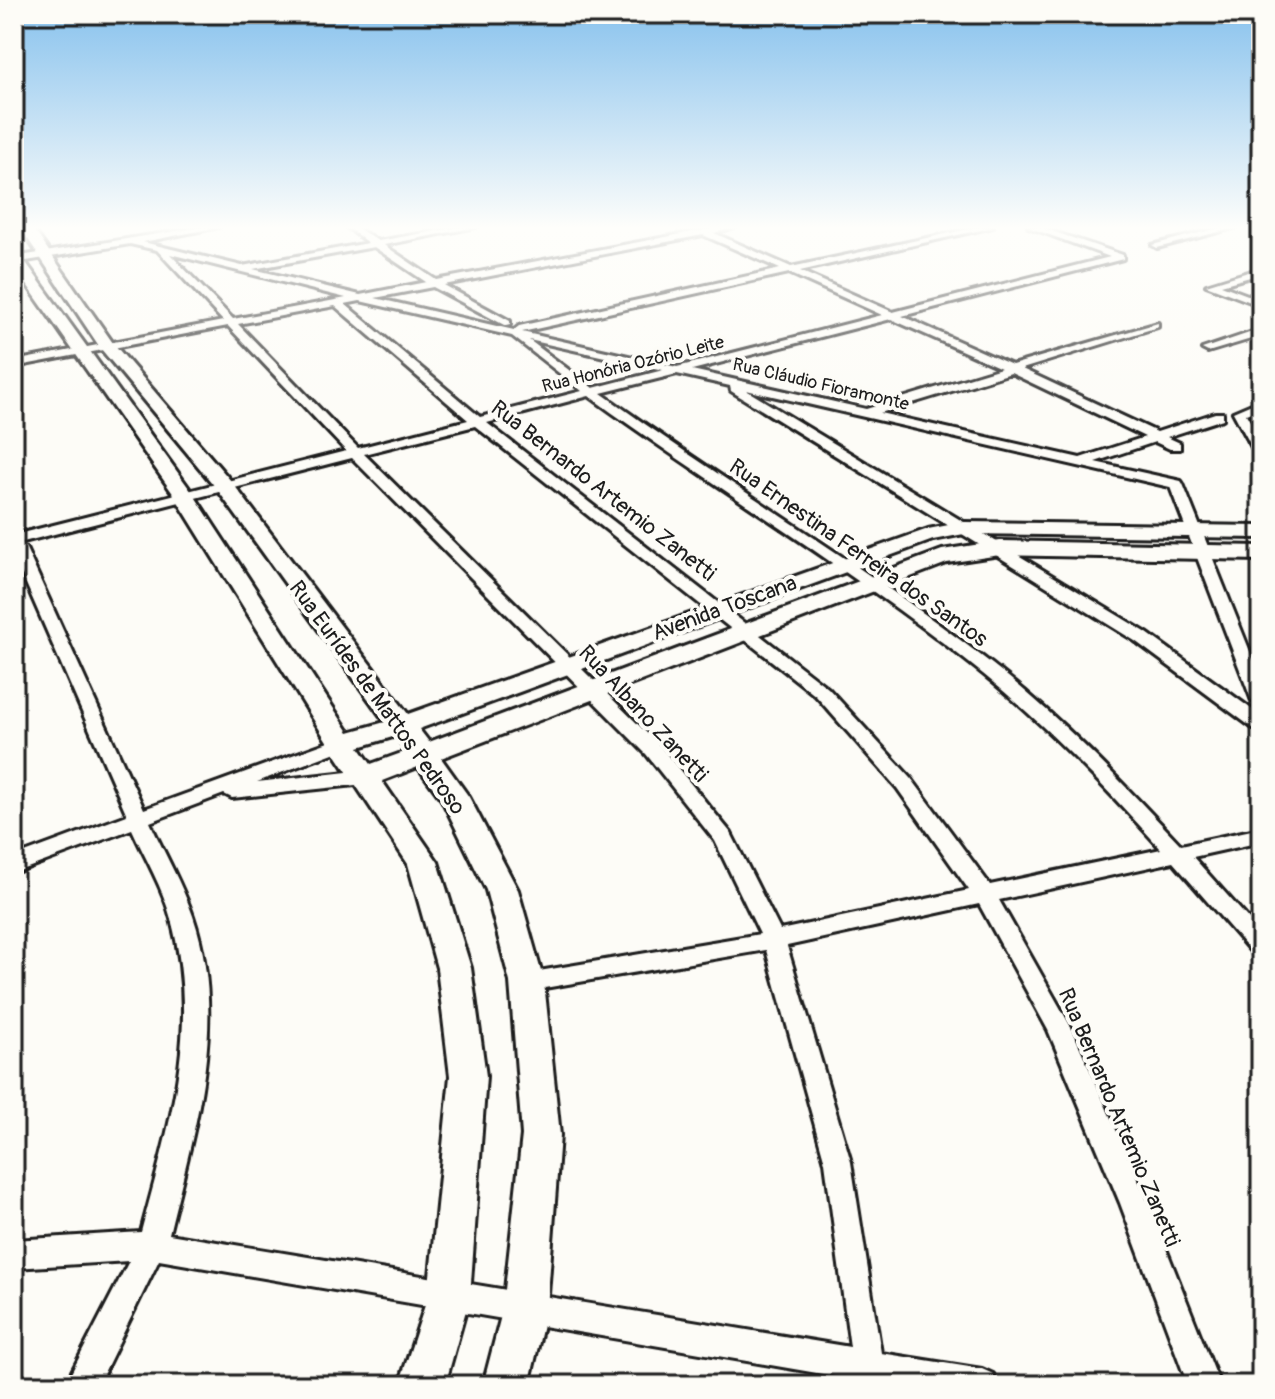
<svg xmlns="http://www.w3.org/2000/svg" width="1275" height="1399" font-family="Pangolin,sans-serif">
	<style>
		.lines { fill: none; stroke-linecap: round; stroke-linejoin: round }
		.street-casing { stroke: #1c1c1c; stroke-width: 6 }
		.secondary-casing { stroke: #1c1c1c; stroke-width: 6 }
		.street { fill: #fdfcf7; fill-rule: evenodd }
		.secondary { fill: #fdfcf7; fill-rule: evenodd }
		.labels { text-anchor: middle; stroke-width: 8; stroke-linejoin: round; paint-order: stroke }
		.far-street-label { font-size: 18px; fill: #1c1c1c; stroke: #fdfcf7 }
		.street-label { font-size: 22px; fill: #1c1c1c; stroke: #fdfcf7 }
	</style>
	<rect width="100%" height="100%" fill="#fdfcf7"/>
	<filter id="ink" filterUnits="userSpaceOnUse"><feTurbulence type="fractalNoise" baseFrequency=".0125" numOctaves="2"/><feDisplacementMap in="SourceGraphic" scale="16" xChannelSelector="R" yChannelSelector="G"/><feConvolveMatrix kernelMatrix="1 2 1 2 8 2 1 2 1" color-interpolation-filters="sRGB"/></filter>
	<g filter="url(#ink)">
		<g class="lines">
			<defs>
				<path id="street" d="M 201,227 L 219,227 L 143,242 L 242,266 L 368,243 L 347,227 L 356,227 L 378,241 L 459,227 L 476,227 L 384,245 L 436,280 L 719,227 L 735,227 L 714,233 L 791,267 L 978,227 L 993,227 L 800,271 L 893,312 L 1110,257 L 1028,227 L 1040,227 L 1123,255 L 1123,259 L 902,316 L 1012,365 L 1158,323 L 1158,327 L 1022,369 L 1157,432 L 1215,413 L 1223,413 L 1223,419 L 1167,437 L 1180,443 L 1180,449 L 1170,449 L 1155,442 L 1095,462 L 1181,481 L 1183,484 L 1261,679 L 1261,707 L 1252,701 L 1170,487 L 746,390 L 1147,633 L 1261,716 L 1261,731 L 1254,729 L 1135,641 L 731,391 L 730,386 L 677,374 L 601,393 C 730,486 867,567 992,664 C 1060,717 1122,782 1181,845 L 1261,828 L 1261,842 L 1193,857 L 1261,933 L 1261,957 L 1253,954 L 1173,862 L 999,900 L 1071,1027 L 1148,1203 L 1220,1385 L 1188,1385 L 1120,1203 L 1048,1030 L 979,904 L 787,946 L 851,1162 L 881,1353 L 982,1369 L 993,1374 L 998,1385 L 852,1385 L 852,1379 L 159,1260 L 98,1385 L 65,1385 L 129,1261 L 14,1268 L 14,1240 L 141,1232 C 169,1126 201,1029 171,919 C 163,888 145,858 132,829 L 14,873 L 14,857 L 127,815 L 14,556 L 14,535 L 346,451 L 228,326 L 14,367 L 14,361 L 223,321 L 157,250 L 130,244 L 14,263 L 14,257 ZM 703,235 L 780,269 L 519,326 L 514,330 L 375,298 L 433,287 L 506,326 L 510,325 L 510,321 L 444,285 ZM 374,247 L 426,282 L 360,295 L 253,269 ZM 170,254 L 346,298 L 233,319 ZM 789,273 L 882,315 L 677,367 L 522,332 ZM 360,301 L 512,336 L 582,391 L 480,417 L 345,304 ZM 335,306 L 468,420 L 358,448 L 238,324 ZM 891,319 L 1001,368 L 866,409 L 692,370 ZM 529,340 L 663,370 L 593,388 ZM 1011,373 L 1145,437 L 1080,458 L 880,413 ZM 589,396 C 719,491 858,573 983,674 C 1047,726 1106,788 1161,849 L 990,885 L 911,778 L 828,688 L 487,423 ZM 475,426 L 816,696 L 897,788 L 969,890 L 780,930 L 731,833 L 660,746 L 364,454 ZM 352,458 L 646,754 L 715,841 L 760,934 L 527,973 L 519,975 L 515,982 L 519,989 L 527,991 L 766,950 L 825,1162 L 850,1347 L 169,1234 C 194,1130 229,1022 193,916 C 182,884 164,853 150,822 L 224,794 L 232,798 L 365,784 L 375,777 L 365,770 L 257,782 L 349,747 L 351,743 L 349,739 L 342,737 L 144,809 L 23,542 Z
					M 1223,227 L 1237,227 L 1157,248 L 1152,245 Z
					M 1261,268 L 1261,274 L 1221,285 L 1261,300 L 1261,306 L 1206,285 Z
					M 1261,329 L 1261,336 L 1208,352 L 1202,349 Z
					M 1261,400 L 1261,408 L 1246,414 L 1261,440 L 1261,455 L 1254,451 L 1233,412 Z"/>
				<path id="secondary" d="M 20,227 L 32,227 L 113,343 L 231,481 L 408,714 L 928,529 L 964,522 L 1261,526 L 1261,538 L 964,534 L 933,540 L 419,729 L 429,742 L 942,550 L 1000,541 L 1261,546 L 1261,560 L 1000,555 L 947,563 L 441,758 L 469,797 L 518,890 L 544,982 L 560,1135 L 547,1308 L 529,1385 L 483,1385 L 503,1308 L 522,1135 L 510,982 L 486,890 L 442,800 L 418,767 L 382,781 L 438,862 L 471,968 L 486,1076 L 470,1296 L 445,1385 L 399,1385 L 428,1296 L 450,1076 L 437,968 L 408,864 L 328,743 L 174,495 L 14,266 L 14,252 L 19,253 L 194,495 L 349,732 L 385,722 L 217,489 L 101,349 ZM 396,736 L 407,751 L 371,764 L 359,747 Z"/>
			</defs>
			<use href="#street" class="street-casing"/>
			<use href="#secondary" class="secondary-casing"/>
			<use href="#street" class="street"/>
			<use href="#secondary" class="secondary"/>
		</g>
	</g>
	<linearGradient id="sky" x2="0" y2="1"><stop stop-color="#86c1ed"/><stop offset="0.54" stop-color="#fefefb"/><stop offset="1" stop-color="#fefefb" stop-opacity="0"/></linearGradient>
	<rect width="1275" height="422" fill="url(#sky)"/>
	<g class="labels">
		<g class="far-street-label">
			<text transform="translate(633 364) rotate(-14)" y="6">Rua Honória Ozório Leite</text>
			<text transform="translate(821 384) rotate(13)" y="6">Rua Cláudio Fioramonte</text>
		</g>
		<g class="street-label">
			<text transform="translate(604 490) rotate(38)" y="8">Rua Bernardo Artemio Zanetti</text>
			<text transform="translate(859 552) rotate(35)" y="8">Rua Ernestina Ferreira dos Santos</text>
			<text transform="translate(724 607) rotate(-20)" y="8">Avenida Toscana</text>
			<text transform="translate(378 697) rotate(54)" y="8">Rua Eurídes de Mattos Pedroso</text>
			<text transform="translate(644 713) rotate(47)" y="8">Rua Albano Zanetti</text>
			<text transform="translate(1120 1117) rotate(67)" y="8">Rua Bernardo Artemio Zanetti</text>
		</g>
	</g>
	<rect width="1275" height="1399" fill="none" stroke="#fdfcf7" stroke-width="48"/>
	<rect x="24" y="24" width="1227" height="1351" fill="none" stroke="#1c1c1c" stroke-width="3" filter="url(#ink)"/>
</svg>
